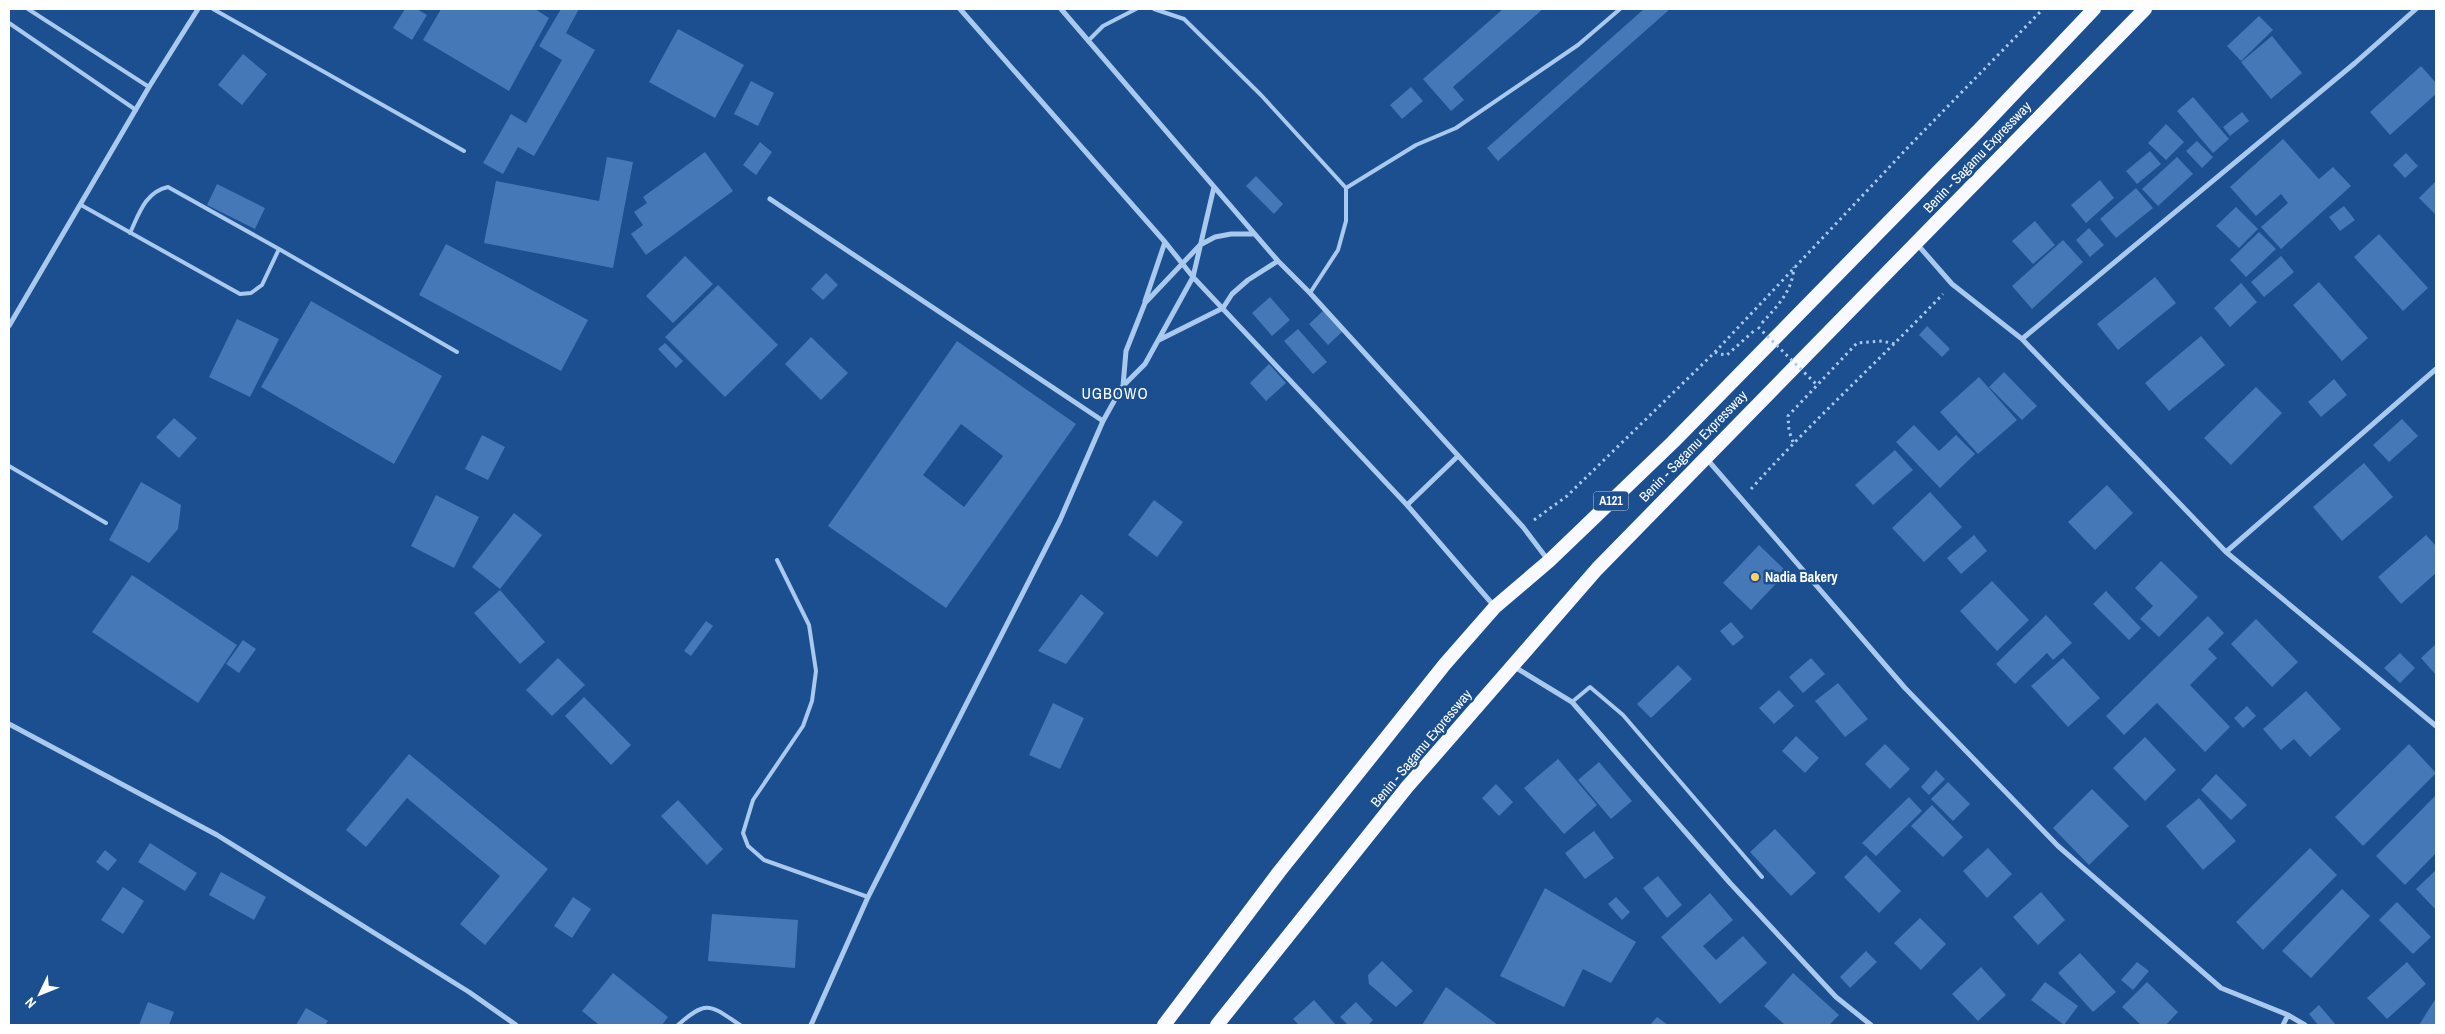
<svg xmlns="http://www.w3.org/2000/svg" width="2445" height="1034" font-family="'Archivo Narrow',sans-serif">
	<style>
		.building { fill: #4478b7; fill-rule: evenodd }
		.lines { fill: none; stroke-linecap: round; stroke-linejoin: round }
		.path { stroke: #a9c9ee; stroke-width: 3; stroke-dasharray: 2.5 4; stroke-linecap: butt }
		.service { stroke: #a9c9ee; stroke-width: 4 }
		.minor { stroke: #a9c9ee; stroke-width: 5 }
		.trunk { stroke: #f8faff; stroke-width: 14 }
		.path-bridge { stroke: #a9c9ee; stroke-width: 3; stroke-dasharray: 2.5 4; stroke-linecap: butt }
		.poi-dot { fill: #ffd166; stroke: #1b4f8f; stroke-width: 2 }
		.labels { text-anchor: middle; stroke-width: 5; stroke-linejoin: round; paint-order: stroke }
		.shield { fill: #1b4f8f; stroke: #bbcadd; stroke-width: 1 }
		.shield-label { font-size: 12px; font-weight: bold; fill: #fff }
		.street-label { font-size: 14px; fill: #fff; stroke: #1b4f8f }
		.poi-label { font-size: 14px; font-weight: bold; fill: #fff; stroke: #1b4f8f; text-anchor: start }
		.quarter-label { font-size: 16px; letter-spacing: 1px; fill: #fff; stroke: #1b4f8f }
	</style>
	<rect width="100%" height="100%" fill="#1b4f8f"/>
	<path class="building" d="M 405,9 L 417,9 L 427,15 L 412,40 L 393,28 Z
		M 441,9 L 535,9 L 549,18 L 509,91 L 423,40 Z
		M 561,9 L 579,9 L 566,33 L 595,50 L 534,156 L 518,147 L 503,174 L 483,163 L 511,114 L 526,123 L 562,60 L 539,46 Z
		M 1503,9 L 1543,9 L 1453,87 L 1464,100 L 1451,111 L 1423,79 Z
		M 1644,9 L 1670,9 L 1498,161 L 1487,148 Z
		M 2259,16 L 2273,30 L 2241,61 L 2227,46 Z
		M 678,29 L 744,65 L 715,118 L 649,82 Z
		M 2272,36 L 2302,73 L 2271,99 L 2241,62 Z
		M 243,54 L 267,74 L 242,105 L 218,85 Z
		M 2421,66 L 2436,83 L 2436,94 L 2390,135 L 2370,112 Z
		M 751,81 L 774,93 L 758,126 L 734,114 Z
		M 1411,87 L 1423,101 L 1402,119 L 1390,105 Z
		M 2193,97 L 2229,139 L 2213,153 L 2177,111 Z
		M 2242,112 L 2249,121 L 2230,136 L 2223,127 Z
		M 2166,124 L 2184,142 L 2166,160 L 2148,143 Z
		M 2283,139 L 2319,179 L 2333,167 L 2351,186 L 2281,249 L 2261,227 L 2288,203 L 2281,194 L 2256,216 L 2230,187 Z
		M 2197,141 L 2213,157 L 2202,168 L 2186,151 Z
		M 760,142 L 772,152 L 756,175 L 743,165 Z
		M 2150,151 L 2161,164 L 2137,184 L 2126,171 Z
		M 705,152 L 733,191 L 646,255 L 631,234 L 643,225 L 634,212 L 647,203 L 643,197 Z
		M 2406,153 L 2418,166 L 2405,178 L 2393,165 Z
		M 607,157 L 633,162 L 613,268 L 484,243 L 496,181 L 599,201 Z
		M 2177,157 L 2193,174 L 2158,206 L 2142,189 Z
		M 1256,176 L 1283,204 L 1274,214 L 1246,186 Z
		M 2100,180 L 2114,198 L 2086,223 L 2071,205 Z
		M 2436,181 L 2436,215 L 2419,198 Z
		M 217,184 L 265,208 L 255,229 L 207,205 Z
		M 2136,188 L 2153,208 L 2116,238 L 2100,219 Z
		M 2344,206 L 2355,220 L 2340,231 L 2329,217 Z
		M 2236,207 L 2258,229 L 2239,248 L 2216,226 Z
		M 2035,221 L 2055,245 L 2033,264 L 2012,241 Z
		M 2089,228 L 2104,245 L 2090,257 L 2076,240 Z
		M 2259,232 L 2276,249 L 2246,277 L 2230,260 Z
		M 2379,234 L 2428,288 L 2403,311 L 2354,257 Z
		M 2063,240 L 2083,262 L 2032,309 L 2012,286 Z
		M 446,244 L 588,320 L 561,371 L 419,295 Z
		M 685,256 L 713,284 L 673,323 L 646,296 Z
		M 2281,256 L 2294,272 L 2264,297 L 2251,282 Z
		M 826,273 L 838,285 L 823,300 L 811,289 Z
		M 2155,277 L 2176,303 L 2118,350 L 2097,324 Z
		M 2319,282 L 2368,338 L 2342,361 L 2293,305 Z
		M 2241,283 L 2257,302 L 2230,327 L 2214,308 Z
		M 718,285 L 778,345 L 725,397 L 665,337 Z
		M 1270,297 L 1290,320 L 1272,336 L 1252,313 Z
		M 311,301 L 442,376 L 394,464 L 261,387 Z
		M 1324,310 L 1343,331 L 1328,345 L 1309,324 Z
		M 237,319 L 279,339 L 250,397 L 209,377 Z
		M 1927,326 L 1950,349 L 1942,357 L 1919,335 Z
		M 1298,329 L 1327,362 L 1313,374 L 1284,341 Z
		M 2201,336 L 2225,365 L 2169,411 L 2145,383 Z
		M 811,337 L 848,373 L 821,400 L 785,364 Z
		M 957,341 L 1076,424 L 946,608 L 828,526 ZM 961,424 L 1003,456 L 964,507 L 923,475 Z
		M 665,343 L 683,361 L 676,368 L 658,349 Z
		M 1269,364 L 1286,383 L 1266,401 L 1250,383 Z
		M 2004,372 L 2037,406 L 2022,420 L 1989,387 Z
		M 1979,377 L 2017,420 L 1978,454 L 1940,412 Z
		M 2334,379 L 2347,395 L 2321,417 L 2308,402 Z
		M 2256,387 L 2282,413 L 2231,465 L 2204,438 Z
		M 174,418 L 197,438 L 179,458 L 156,437 Z
		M 2402,419 L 2418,436 L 2389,462 L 2373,445 Z
		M 1914,425 L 1939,451 L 1956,435 L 1975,454 L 1940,488 L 1896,442 Z
		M 482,435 L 505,447 L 488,480 L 465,469 Z
		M 1895,450 L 1913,470 L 1873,505 L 1855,485 Z
		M 2364,463 L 2393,497 L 2342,541 L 2313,507 Z
		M 141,482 L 181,505 L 178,529 L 149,563 L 109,540 Z
		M 2107,485 L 2133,513 L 2095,550 L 2068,522 Z
		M 1930,492 L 1962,527 L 1924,562 L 1892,528 Z
		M 436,495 L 479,517 L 454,568 L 411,546 Z
		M 1154,500 L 1183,522 L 1157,557 L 1128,535 Z
		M 514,513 L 542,535 L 500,589 L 472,567 Z
		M 1974,535 L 1987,551 L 1961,574 L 1947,558 Z
		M 2426,535 L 2436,546 L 2436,573 L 2401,604 L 2378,577 Z
		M 1759,545 L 1787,572 L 1751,610 L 1723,583 Z
		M 2161,561 L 2198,597 L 2159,637 L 2140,619 L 2153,606 L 2135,588 Z
		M 132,575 L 237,645 L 198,703 L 92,632 Z
		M 1992,581 L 2029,620 L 1997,651 L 1960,611 Z
		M 500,590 L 545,642 L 520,664 L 474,613 Z
		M 2106,591 L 2141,628 L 2129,640 L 2093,604 Z
		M 1081,594 L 1104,613 L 1066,664 L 1038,651 Z
		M 2046,615 L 2072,643 L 2053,660 L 2047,653 L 2015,684 L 1996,664 Z
		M 2208,616 L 2224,633 L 2208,649 L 2217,658 L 2190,685 L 2230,727 L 2205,752 L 2157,703 L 2124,735 L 2106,716 Z
		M 2256,619 L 2298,662 L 2272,687 L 2231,644 Z
		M 706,621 L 713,626 L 691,656 L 684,651 Z
		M 1731,622 L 1744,637 L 1733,646 L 1720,631 Z
		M 243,640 L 256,649 L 239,673 L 226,664 Z
		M 2436,644 L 2436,675 L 2421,658 Z
		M 2400,653 L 2415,668 L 2400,683 L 2384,668 Z
		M 558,658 L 585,685 L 552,716 L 526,690 Z
		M 1811,658 L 1825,674 L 1803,693 L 1789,677 Z
		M 2063,658 L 2100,698 L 2068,727 L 2031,686 Z
		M 1678,665 L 1692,679 L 1651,718 L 1637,704 Z
		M 1838,683 L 1868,719 L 1845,737 L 1815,701 Z
		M 1779,690 L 1794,706 L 1774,724 L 1759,708 Z
		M 2306,691 L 2341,729 L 2310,757 L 2294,739 L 2281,750 L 2263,729 Z
		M 584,697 L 631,745 L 611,765 L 565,716 Z
		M 1053,703 L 1084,718 L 1060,769 L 1029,755 Z
		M 2247,706 L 2256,716 L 2243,728 L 2234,718 Z
		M 1796,736 L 1819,758 L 1805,773 L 1782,751 Z
		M 2145,737 L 2176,770 L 2145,801 L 2113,768 Z
		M 1885,744 L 1910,769 L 1890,789 L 1865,764 Z
		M 2409,744 L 2436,773 L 2363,846 L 2335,817 Z
		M 409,754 L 548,869 L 485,945 L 460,924 L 500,876 L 407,798 L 366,847 L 346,830 Z
		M 1558,759 L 1597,805 L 1564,834 L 1524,788 Z
		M 1599,762 L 1632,801 L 1611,819 L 1578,780 Z
		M 1936,770 L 1945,779 L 1929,795 L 1921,787 Z
		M 2216,774 L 2247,805 L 2231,820 L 2201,790 Z
		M 1948,782 L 1970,804 L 1953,821 L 1931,799 Z
		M 1496,784 L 1513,802 L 1499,816 L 1482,798 Z
		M 2092,789 L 2129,826 L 2089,865 L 2053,828 Z
		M 2436,795 L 2436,853 L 2405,885 L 2376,856 Z
		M 1909,797 L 1922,811 L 1876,856 L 1862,843 Z
		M 2199,798 L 2236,841 L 2203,870 L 2166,826 Z
		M 678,800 L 723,849 L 707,865 L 661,816 Z
		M 1932,805 L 1963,837 L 1943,857 L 1911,826 Z
		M 1775,829 L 1816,873 L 1791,896 L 1750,852 Z
		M 1594,831 L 1614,858 L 1585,879 L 1565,853 Z
		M 150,843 L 197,873 L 185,891 L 138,862 Z
		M 1988,848 L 2012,874 L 1987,898 L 1963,871 Z
		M 2310,848 L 2337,875 L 2263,950 L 2236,922 Z
		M 105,850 L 117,860 L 108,871 L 96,862 Z
		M 1866,855 L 1901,891 L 1879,913 L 1844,877 Z
		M 2436,870 L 2436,910 L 2416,889 Z
		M 221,872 L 266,897 L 254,920 L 209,895 Z
		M 1658,876 L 1682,905 L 1667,918 L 1643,888 Z
		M 123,887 L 144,901 L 123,934 L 101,920 Z
		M 1545,888 L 1636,942 L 1611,983 L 1583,969 L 1564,1007 L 1500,976 Z
		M 2342,889 L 2370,916 L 2311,978 L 2282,951 Z
		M 2041,892 L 2065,920 L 2038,945 L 2013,917 Z
		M 1710,893 L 1733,920 L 1703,946 L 1716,960 L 1743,936 L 1767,963 L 1720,1004 L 1661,937 Z
		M 573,897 L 591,909 L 572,938 L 554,926 Z
		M 1616,897 L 1630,912 L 1622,920 L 1608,904 Z
		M 2397,902 L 2431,937 L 2413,954 L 2379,920 Z
		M 712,914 L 798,920 L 795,968 L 708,961 Z
		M 1920,918 L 1946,944 L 1921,970 L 1894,943 Z
		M 1866,951 L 1877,962 L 1850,988 L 1840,977 Z
		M 2080,953 L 2116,992 L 2093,1012 L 2058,973 Z
		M 1382,961 L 1413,991 L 1396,1007 L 1369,984 L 1368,975 Z
		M 2137,962 L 2149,971 L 2133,990 L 2121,980 Z
		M 2407,962 L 2426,984 L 2387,1019 L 2367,998 Z
		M 1981,967 L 2006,995 L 1978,1021 L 1952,994 Z
		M 613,973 L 668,1017 L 662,1025 L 599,1025 L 582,1011 Z
		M 1793,973 L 1839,1015 L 1829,1025 L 1785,1025 L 1764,1006 Z
		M 2045,982 L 2078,1006 L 2064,1025 L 2031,1000 Z
		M 2147,982 L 2178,1012 L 2166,1025 L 2141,1025 L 2122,1007 Z
		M 1446,987 L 1498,1025 L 1422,1025 Z
		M 2436,998 L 2436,1025 L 2419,1025 Z
		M 1314,1000 L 1336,1025 L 1299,1025 L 1293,1019 Z
		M 148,1002 L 174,1012 L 169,1025 L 139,1025 Z
		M 1356,1002 L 1373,1020 L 1368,1025 L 1348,1025 L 1340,1017 Z
		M 2319,1005 L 2336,1025 L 2318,1025 L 2309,1014 Z
		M 306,1008 L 328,1021 L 325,1025 L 296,1025 Z
		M 1657,1017 L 1668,1025 L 1650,1025 Z"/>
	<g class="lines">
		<path class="path" d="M 1762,323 C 1778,305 1792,292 1794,267
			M 1715,352 L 1719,354 L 1727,355 L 1756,329
			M 1793,442 L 1789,431 L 1788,416 L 1857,343 L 1882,341 L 1895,344
			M 1751,489 C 1812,421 1880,360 1943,294
			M 1534,520 L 1567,496 L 1715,352 L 1913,142 L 2043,9"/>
		<path class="service" d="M 28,9 L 149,87
			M 213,9 L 464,151
			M 1154,9 L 1184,19 L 1261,95 L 1346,188 L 1346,221 L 1338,250 L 1310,293
			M 9,23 L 136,110
			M 1088,41 L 1103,26 L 1136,9
			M 1346,188 L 1416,145 L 1456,128 L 1578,45 L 1620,9
			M 81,205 L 240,294 L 251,293 L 262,285 L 279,249 L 457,352
			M 130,233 C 139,214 145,192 168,187 L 279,249
			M 9,466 L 106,523
			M 777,560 L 809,625 L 816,671 L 812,701 L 803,726 L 753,800 L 743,833 L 748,846 L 764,860 L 868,897
			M 1572,702 L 1590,687 L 1623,715 L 1762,877
			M 678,1025 C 707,999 710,1005 740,1025"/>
		<path class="minor" d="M 960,9 L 1165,242 L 1193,277 L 1407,505 L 1495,607
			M 1061,9 L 1278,261 L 1310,293 L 1523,527 L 1548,560
			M 770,199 L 1103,421
			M 1917,244 L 1952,284 L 2022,339 L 2226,552 L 2436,726
			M 1145,301 L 1165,242
			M 9,326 L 149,87 L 198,9
			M 2022,339 L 2355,63 L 2416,9
			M 1159,340 L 1223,308 L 1232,294 L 1248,280 L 1278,261
			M 1123,386 L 1126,351 L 1145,303 L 1200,245 L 1215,237 L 1231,234 L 1254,234
			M 1706,458 L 1905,688 L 2058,846 L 2221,988 L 2288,1015 L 2305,1025
			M 1407,505 L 1458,456
			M 2226,552 L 2436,369
			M 1513,666 L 1572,702 L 1730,883 L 1836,997 L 1871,1025
			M 9,724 L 217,835 L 469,992 L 516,1025
			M 811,1025 L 868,897 L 1060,520 L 1103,421 L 1122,387 L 1145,364 L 1193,277 L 1214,187
			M 2283,1025 L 2288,1015"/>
		<path class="trunk" d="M 1164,1025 L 1279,872 L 1445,664 L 1495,607 L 1549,561 L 1673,442 L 1981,128 L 2094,9
			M 1217,1025 L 1407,787 L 1597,569 L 2145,9"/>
		<path class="path-bridge" d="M 1758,327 L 1816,384"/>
	</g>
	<circle class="poi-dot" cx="1755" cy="577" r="5"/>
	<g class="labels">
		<rect class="shield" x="1593.5" y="491.5" width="35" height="19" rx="4"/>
		<g class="shield-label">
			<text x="1611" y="505">A121</text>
		</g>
		<g class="street-label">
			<text transform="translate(1977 157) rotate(-46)" y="5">Benin - Sagamu Expressway</text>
			<text transform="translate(1693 446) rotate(-46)" y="5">Benin - Sagamu Expressway</text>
			<text transform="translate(1421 748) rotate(-50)" y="5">Benin - Sagamu Expressway</text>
		</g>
		<g class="poi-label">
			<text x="1765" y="582">Nadia Bakery</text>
		</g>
		<g class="quarter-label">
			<text x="1115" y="399">UGBOWO</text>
		</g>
	</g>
	<rect width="2445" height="1034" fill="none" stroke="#ffffff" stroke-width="20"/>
	<g transform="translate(40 994) rotate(227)" stroke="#1b4f8f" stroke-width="4" paint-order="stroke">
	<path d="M0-4L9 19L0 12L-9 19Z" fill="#ffffff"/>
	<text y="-8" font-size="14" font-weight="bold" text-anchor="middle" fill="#ffffff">N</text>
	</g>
</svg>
